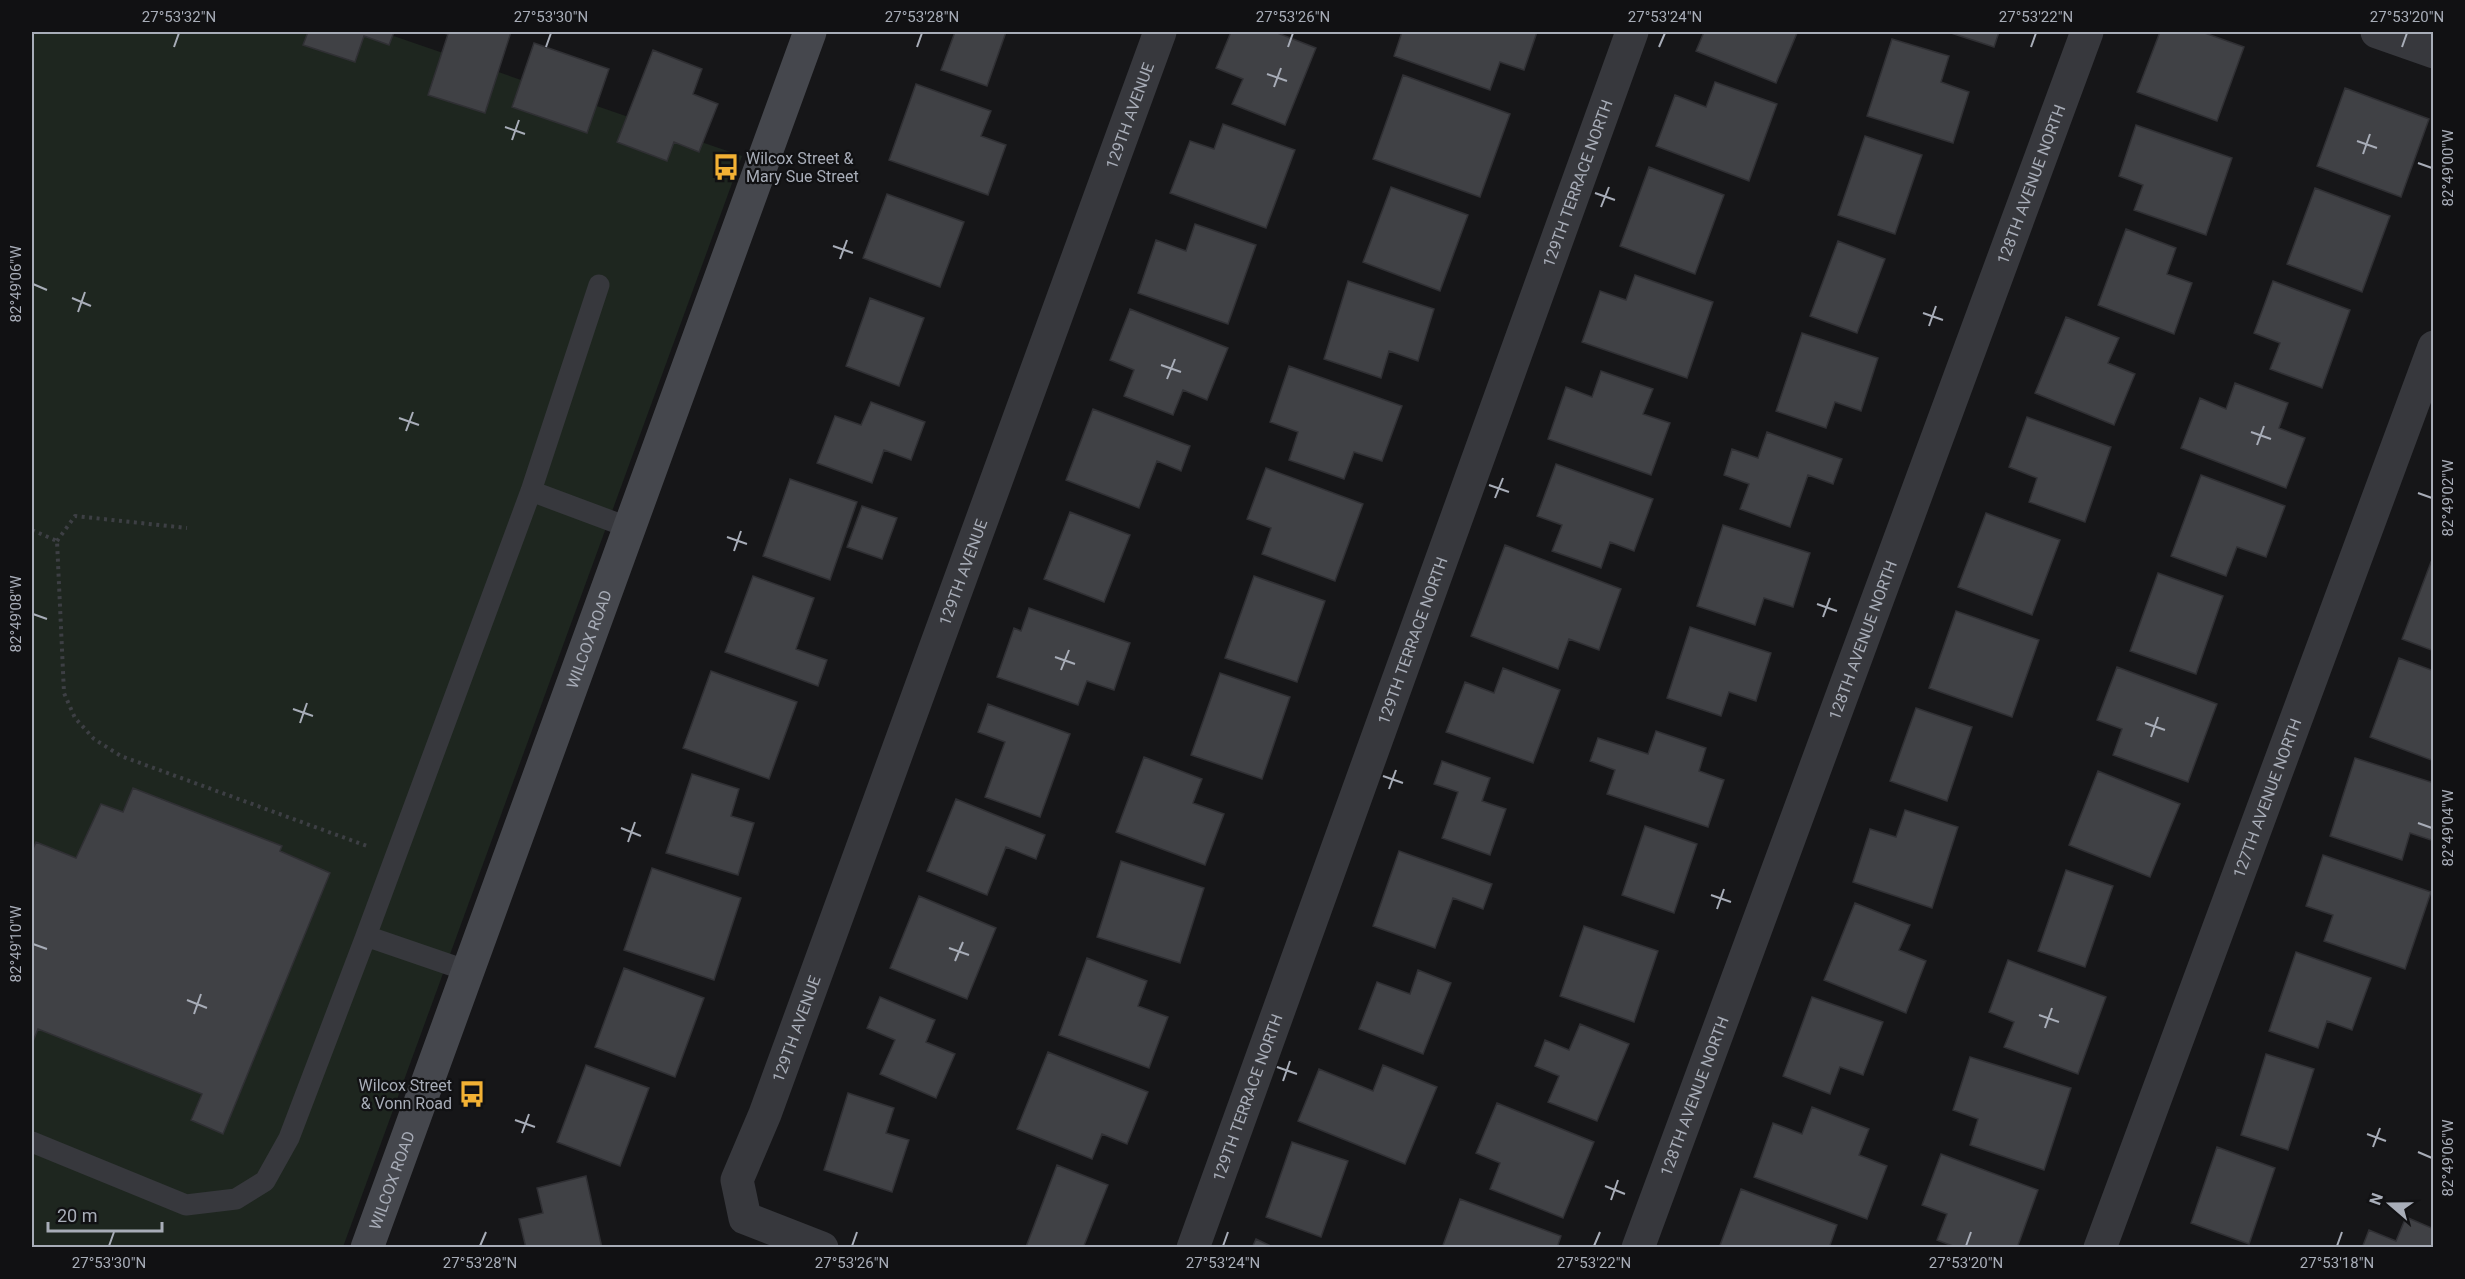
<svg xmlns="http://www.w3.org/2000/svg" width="2465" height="1279" font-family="Roboto,sans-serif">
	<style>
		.green { fill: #1e261f }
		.building { fill: #404145; stroke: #303034; stroke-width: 1.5 }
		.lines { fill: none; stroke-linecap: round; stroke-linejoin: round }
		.path { stroke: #3d3f44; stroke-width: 4; stroke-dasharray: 3 4.5; stroke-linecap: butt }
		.lane { stroke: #37383d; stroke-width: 21 }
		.street { stroke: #37383d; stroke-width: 33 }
		.secondary { stroke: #45474d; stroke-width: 33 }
		.ticks { fill: none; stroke: #a8adb8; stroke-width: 2 }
		.labels { text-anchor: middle; stroke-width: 4.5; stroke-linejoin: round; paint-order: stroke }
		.street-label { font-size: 16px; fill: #a8adb8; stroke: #111113 }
		.poi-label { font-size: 16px; fill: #a8adb8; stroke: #111113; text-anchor: start }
		.neatline { fill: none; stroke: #a8adb8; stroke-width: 2 }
		.ticks-label { font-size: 15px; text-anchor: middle; fill: #a8adb8 }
	</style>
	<rect width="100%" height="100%" fill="#161618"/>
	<path class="green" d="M 32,32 L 382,32 L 742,156 L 343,1247 L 32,1247 Z"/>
	<path class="building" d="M 308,32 L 394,32 L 389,45 L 364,36 L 355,62 L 303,45 Z
		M 439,32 L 511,32 L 485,113 L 428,95 L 448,34 Z
		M 955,32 L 1006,32 L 987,86 L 941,70 Z
		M 1231,32 L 1275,32 L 1316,48 L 1285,125 L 1232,104 L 1243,79 L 1216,68 Z
		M 1402,32 L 1537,32 L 1524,70 L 1500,62 L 1490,90 L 1394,56 Z
		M 1704,32 L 1793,32 L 1797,33 L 1776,83 L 1696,51 Z
		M 1948,32 L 1999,32 L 1994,47 Z
		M 2160,32 L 2202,32 L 2244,47 L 2217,121 L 2137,92 Z
		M 1892,39 L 1949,56 L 1941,82 L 1969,92 L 1953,143 L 1867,116 Z
		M 534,43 L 609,69 L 587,133 L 512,107 Z
		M 653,50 L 702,69 L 693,94 L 718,104 L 699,152 L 674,142 L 667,161 L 617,142 Z
		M 1403,75 L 1510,114 L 1480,197 L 1373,159 Z
		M 1715,82 L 1777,104 L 1749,181 L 1656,146 L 1675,95 L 1706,107 Z
		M 916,84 L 991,111 L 981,136 L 1006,145 L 988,195 L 889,160 Z
		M 2345,88 L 2429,119 L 2401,197 L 2317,166 Z
		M 1223,124 L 1295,150 L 1266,228 L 1170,193 L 1190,141 L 1214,149 Z
		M 2136,125 L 2232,158 L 2206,235 L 2134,210 L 2143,185 L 2119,176 Z
		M 1865,136 L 1922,155 L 1895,234 L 1838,215 Z
		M 1649,167 L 1724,195 L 1695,274 L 1620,246 Z
		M 1391,187 L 1468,215 L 1440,291 L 1363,262 Z
		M 2315,188 L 2390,216 L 2362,292 L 2287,264 Z
		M 887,194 L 964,222 L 940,287 L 863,258 Z
		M 1195,224 L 1256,245 L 1228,324 L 1138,293 L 1156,240 L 1186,251 Z
		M 2126,229 L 2176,248 L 2167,274 L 2192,283 L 2174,334 L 2098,305 Z
		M 1838,241 L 1885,259 L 1857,333 L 1810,316 Z
		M 1635,275 L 1713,302 L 1687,378 L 1582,342 L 1600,291 L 1626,300 Z
		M 1348,281 L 1434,309 L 1418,361 L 1389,351 L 1381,378 L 1324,359 Z
		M 2273,281 L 2350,310 L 2322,388 L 2270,369 L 2280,343 L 2254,333 Z
		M 870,298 L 924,318 L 899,386 L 846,366 Z
		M 1130,309 L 1228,348 L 1207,400 L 1183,390 L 1173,415 L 1124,396 L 1134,370 L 1110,360 Z
		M 2066,317 L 2119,338 L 2108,363 L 2135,374 L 2114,425 L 2035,393 Z
		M 1802,333 L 1878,358 L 1861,411 L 1835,402 L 1826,428 L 1776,411 Z
		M 1289,366 L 1402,406 L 1382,461 L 1354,452 L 1344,479 L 1289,460 L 1298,432 L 1270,422 Z
		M 1601,371 L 1653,389 L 1643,414 L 1670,423 L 1651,475 L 1548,439 L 1566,387 L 1592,397 Z
		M 2235,383 L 2288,403 L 2279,428 L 2305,438 L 2286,488 L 2181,448 L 2200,398 L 2226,409 Z
		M 871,402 L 925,422 L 911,460 L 884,450 L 872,483 L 817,463 L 835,416 L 861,425 Z
		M 1093,409 L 1190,446 L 1181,471 L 1157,461 L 1139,508 L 1066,480 Z
		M 2027,417 L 2111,447 L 2085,522 L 2029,502 L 2037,478 L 2009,467 Z
		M 1767,432 L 1842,459 L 1833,484 L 1808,475 L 1790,527 L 1740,509 L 1749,484 L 1724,475 L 1732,449 L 1758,458 Z
		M 1556,464 L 1653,499 L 1634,551 L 1610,542 L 1601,568 L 1552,551 L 1562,525 L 1537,516 Z
		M 1266,468 L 1363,504 L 1335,581 L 1262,554 L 1271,528 L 1247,519 Z
		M 2201,475 L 2285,506 L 2266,557 L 2237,547 L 2226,576 L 2171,556 Z
		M 790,479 L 857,502 L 830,580 L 763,556 Z
		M 862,506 L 897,518 L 882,559 L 847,547 Z
		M 1070,512 L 1130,535 L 1104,602 L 1044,579 Z
		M 1986,513 L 2060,540 L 2032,615 L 1958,587 Z
		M 1723,525 L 1810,553 L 1793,607 L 1764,598 L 1755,625 L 1697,606 Z
		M 1505,545 L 1621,589 L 1599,650 L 1569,639 L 1558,669 L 1471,636 Z
		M 2431,562 L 2434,563 L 2434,651 L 2402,639 Z
		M 2158,573 L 2223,596 L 2196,674 L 2130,651 Z
		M 753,576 L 814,598 L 796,649 L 827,660 L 818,686 L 725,652 Z
		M 1254,576 L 1325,601 L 1297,682 L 1225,658 Z
		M 1029,608 L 1130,643 L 1114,690 L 1087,681 L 1078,705 L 997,677 L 1014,628 L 1021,631 Z
		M 1956,611 L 2039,640 L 2012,717 L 1929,688 Z
		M 1690,627 L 1771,653 L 1756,701 L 1729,692 L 1721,716 L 1667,698 Z
		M 2399,658 L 2434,671 L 2434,761 L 2370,737 Z
		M 2117,667 L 2217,704 L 2188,782 L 2113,755 L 2122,729 L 2097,720 Z
		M 1503,668 L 1560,690 L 1533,763 L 1446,732 L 1465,682 L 1494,693 Z
		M 711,671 L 797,702 L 769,779 L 683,748 Z
		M 1220,673 L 1290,697 L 1262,779 L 1191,755 Z
		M 988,704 L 1070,734 L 1040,817 L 985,797 L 1005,742 L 978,732 Z
		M 1916,708 L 1972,727 L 1947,801 L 1890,781 Z
		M 1656,731 L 1706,748 L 1699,771 L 1724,780 L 1708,827 L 1607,794 L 1615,770 L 1590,761 L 1598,738 L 1648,754 Z
		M 1144,757 L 1202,779 L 1193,803 L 1224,814 L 1205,865 L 1116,832 Z
		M 2355,758 L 2434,783 L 2434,841 L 2410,833 L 2402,860 L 2330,836 Z
		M 1442,761 L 1490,778 L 1482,801 L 1506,809 L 1490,855 L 1442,838 L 1458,792 L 1434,784 Z
		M 2098,771 L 2180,804 L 2150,877 L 2069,845 Z
		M 692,774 L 739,789 L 731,816 L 754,823 L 738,875 L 666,853 Z
		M 133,788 L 282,846 L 280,851 L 330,873 L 223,1134 L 191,1120 L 202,1094 L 38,1029 L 32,1044 L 32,851 L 36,842 L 76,858 L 101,804 L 123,812 Z
		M 956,799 L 1045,835 L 1036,859 L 1006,847 L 987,895 L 927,871 Z
		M 1905,810 L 1958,827 L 1932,908 L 1853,882 L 1870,829 L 1896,837 Z
		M 1645,826 L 1697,844 L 1674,913 L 1622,895 Z
		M 1399,851 L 1492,884 L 1483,909 L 1453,898 L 1435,948 L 1373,926 Z
		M 2323,855 L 2431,892 L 2405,969 L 2324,941 L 2333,915 L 2306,906 Z
		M 1121,861 L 1204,888 L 1180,963 L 1097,937 Z
		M 652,868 L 741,898 L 714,980 L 624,950 Z
		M 2066,870 L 2113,886 L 2085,967 L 2038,951 Z
		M 919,896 L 996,928 L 967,999 L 890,968 Z
		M 1855,903 L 1910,925 L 1899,950 L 1926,961 L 1906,1013 L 1824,980 Z
		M 1584,926 L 1658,951 L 1634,1022 L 1560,996 Z
		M 2296,952 L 2371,978 L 2352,1030 L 2327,1021 L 2318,1048 L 2269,1031 Z
		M 1087,958 L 1147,981 L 1138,1006 L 1168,1017 L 1149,1068 L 1059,1035 Z
		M 2008,960 L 2106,997 L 2078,1074 L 2004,1047 L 2014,1022 L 1989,1012 Z
		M 624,968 L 704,998 L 675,1077 L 595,1047 Z
		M 1418,970 L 1451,983 L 1423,1054 L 1359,1029 L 1377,982 L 1410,994 Z
		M 880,997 L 935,1020 L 926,1042 L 955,1054 L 936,1098 L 880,1074 L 895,1040 L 867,1028 Z
		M 1812,997 L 1883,1022 L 1863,1075 L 1840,1067 L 1830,1094 L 1783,1076 Z
		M 1580,1024 L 1629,1044 L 1597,1121 L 1548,1102 L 1559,1076 L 1535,1066 L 1545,1040 L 1569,1050 Z
		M 1048,1052 L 1148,1092 L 1127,1144 L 1102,1134 L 1092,1159 L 1017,1129 Z
		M 2266,1054 L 2314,1069 L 2288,1150 L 2241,1135 Z
		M 1970,1057 L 2071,1088 L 2044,1170 L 1970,1145 L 1978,1119 L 1953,1110 Z
		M 586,1065 L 649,1088 L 620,1166 L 557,1142 Z
		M 1383,1065 L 1437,1087 L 1405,1164 L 1298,1121 L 1319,1069 L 1373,1091 Z
		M 848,1093 L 894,1108 L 886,1133 L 909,1140 L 892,1192 L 824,1170 Z
		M 1497,1103 L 1594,1142 L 1563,1218 L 1490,1189 L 1500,1163 L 1476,1153 Z
		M 1812,1107 L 1869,1129 L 1859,1155 L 1887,1166 L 1867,1219 L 1754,1177 L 1773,1123 L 1802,1134 Z
		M 1292,1142 L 1348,1161 L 1321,1237 L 1266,1217 Z
		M 2217,1147 L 2275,1168 L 2249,1244 L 2191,1223 Z
		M 1941,1154 L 2038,1190 L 2017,1248 L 1958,1248 L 1937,1240 L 1947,1214 L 1922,1205 Z
		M 1057,1165 L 1108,1185 L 1083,1248 L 1028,1248 L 1026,1247 Z
		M 586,1176 L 602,1248 L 526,1248 L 519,1219 L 543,1213 L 537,1188 Z
		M 1741,1189 L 1837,1225 L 1829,1248 L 1719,1248 Z
		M 1460,1199 L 1561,1236 L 1557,1248 L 1442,1248 Z
		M 2406,1217 L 2434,1229 L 2434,1248 L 2362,1248 L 2369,1230 L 2396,1241 Z
		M 1256,1239 L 1275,1248 L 1252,1248 Z"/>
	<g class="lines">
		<path class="path" d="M 32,530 L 57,541 L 64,693 L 75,718 L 94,739 L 121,756 L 367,846
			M 57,541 L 75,516 L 187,528"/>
		<path class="lane" d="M 531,491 L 630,528
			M 468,971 L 366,936 L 531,491 L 599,285
			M 32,1142 L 186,1205 L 236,1199 L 265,1181 L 289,1138 L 366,936"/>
		<g class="street">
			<path d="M 2377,32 L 2434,52"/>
			<path id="s1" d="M 822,1248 L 745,1218 L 737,1180 L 765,1114 L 1160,32"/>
			<path id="s2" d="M 1193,1248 L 1632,32"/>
			<path id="s3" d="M 1638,1248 L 2087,32"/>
			<path id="s4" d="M 2100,1248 L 2434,347"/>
		</g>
		<path class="secondary" id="s5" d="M 367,1248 L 810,32"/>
	</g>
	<path class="ticks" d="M 174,47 L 179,33M 546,47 L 551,33M 917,47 L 922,33M 1288,47 L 1293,33M 1659,47 L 1665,33M 2031,47 L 2036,33M 2402,47 L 2407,33M 1267,74 L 1287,81M 1274,87 L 1281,68M 505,127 L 525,134M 512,140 L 519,120M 2357,141 L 2377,148M 2363,154 L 2370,134M 2418,163 L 2432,168M 1595,193 L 1615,200M 1601,207 L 1609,187M 833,246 L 853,253M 840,259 L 847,240M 33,284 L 47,290M 72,298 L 91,306M 78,312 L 85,292M 1923,313 L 1943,320M 1929,326 L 1936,306M 1161,365 L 1181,372M 1167,379 L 1175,359M 399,418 L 419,425M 406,431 L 413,412M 2251,432 L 2271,439M 2257,445 L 2264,426M 1489,485 L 1509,492M 2418,493 L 2432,498M 1495,498 L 1503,478M 727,537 L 747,544M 734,551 L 741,531M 1817,604 L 1837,611M 33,614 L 47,619M 1823,617 L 1830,598M 1055,657 L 1075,664M 1061,670 L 1069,650M 293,709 L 313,716M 300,723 L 307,703M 2145,723 L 2165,730M 2151,737 L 2158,717M 1383,776 L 1403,783M 1389,789 L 1396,770M 2418,823 L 2432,828M 621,828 L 641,836M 628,842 L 635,822M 1711,895 L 1731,902M 1717,909 L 1724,889M 33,944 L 47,949M 949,948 L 969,955M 955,961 L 963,942M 187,1000 L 207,1008M 194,1014 L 201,994M 2039,1015 L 2059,1022M 2045,1028 L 2052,1008M 1277,1067 L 1297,1074M 1283,1081 L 1290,1061M 515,1120 L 535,1127M 522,1133 L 529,1114M 2367,1134 L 2386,1141M 2373,1147 L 2380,1128M 2418,1152 L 2432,1158M 1605,1186 L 1625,1194M 1611,1200 L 1618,1180M 109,1246 L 114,1232M 480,1246 L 486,1232M 852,1246 L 857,1232M 1223,1246 L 1228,1232M 1594,1246 L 1600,1232M 1966,1246 L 1971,1232M 2337,1246 L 2342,1232"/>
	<defs>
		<symbol id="bus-bare" viewBox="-9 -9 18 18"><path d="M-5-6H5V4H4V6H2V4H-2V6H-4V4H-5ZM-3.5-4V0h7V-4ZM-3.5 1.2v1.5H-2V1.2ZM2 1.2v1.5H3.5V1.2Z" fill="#f2b134" stroke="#111113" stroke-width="2.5" paint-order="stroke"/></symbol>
	</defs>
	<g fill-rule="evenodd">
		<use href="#bus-bare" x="707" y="148" width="38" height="38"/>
		<use href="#bus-bare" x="453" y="1075" width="38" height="38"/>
	</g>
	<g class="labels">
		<g class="street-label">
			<text dy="6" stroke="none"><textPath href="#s1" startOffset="1256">129TH AVENUE</textPath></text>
			<text dy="6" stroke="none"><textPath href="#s2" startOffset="1132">129TH TERRACE NORTH</textPath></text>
			<text dy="6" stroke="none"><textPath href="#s3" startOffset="1134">128TH AVENUE NORTH</textPath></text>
			<text dy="6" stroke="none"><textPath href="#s1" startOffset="770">129TH AVENUE</textPath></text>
			<text dy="6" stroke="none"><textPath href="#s3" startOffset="648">128TH AVENUE NORTH</textPath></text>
			<text dy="6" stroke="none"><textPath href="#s5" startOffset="648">WILCOX ROAD</textPath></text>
			<text dy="6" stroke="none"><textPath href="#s2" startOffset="646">129TH TERRACE NORTH</textPath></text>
			<text dy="6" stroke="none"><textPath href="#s4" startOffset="480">127TH AVENUE NORTH</textPath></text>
			<text dy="6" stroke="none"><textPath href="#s1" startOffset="284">129TH AVENUE</textPath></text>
			<text dy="6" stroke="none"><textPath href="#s3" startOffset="162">128TH AVENUE NORTH</textPath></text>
			<text dy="6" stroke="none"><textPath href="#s2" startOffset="160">129TH TERRACE NORTH</textPath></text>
			<text dy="6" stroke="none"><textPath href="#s5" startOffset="72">WILCOX ROAD</textPath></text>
		</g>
		<g class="poi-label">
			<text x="746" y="164">Wilcox Street &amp;<tspan x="746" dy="18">Mary Sue Street</tspan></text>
			<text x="452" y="1091" text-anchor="end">Wilcox Street<tspan x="452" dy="18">&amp; Vonn Road</tspan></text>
		</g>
	</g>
	<rect width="2465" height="1279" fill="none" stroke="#111113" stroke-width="66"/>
	<g transform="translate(2390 1204) rotate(290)" stroke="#111113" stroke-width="4.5" paint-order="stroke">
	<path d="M0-4.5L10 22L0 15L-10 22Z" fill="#a8adb8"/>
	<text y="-9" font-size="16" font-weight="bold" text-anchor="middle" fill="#a8adb8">N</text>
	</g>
	<path d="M48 1222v9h114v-9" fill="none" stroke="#a8adb8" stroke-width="3"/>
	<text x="57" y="1222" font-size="18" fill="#a8adb8" stroke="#111113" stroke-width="4.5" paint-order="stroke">20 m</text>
	<rect x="33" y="33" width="2399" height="1213" class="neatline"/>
	<g class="ticks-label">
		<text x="179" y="22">27°53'32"N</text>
		<text x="551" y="22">27°53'30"N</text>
		<text x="922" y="22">27°53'28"N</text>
		<text x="1293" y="22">27°53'26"N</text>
		<text x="1665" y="22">27°53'24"N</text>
		<text x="2036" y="22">27°53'22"N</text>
		<text x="2407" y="22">27°53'20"N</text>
		<text transform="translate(2448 168) rotate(-90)" y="5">82°49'00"W</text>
		<text transform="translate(16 284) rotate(-90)" y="5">82°49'06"W</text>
		<text transform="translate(2448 498) rotate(-90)" y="5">82°49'02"W</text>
		<text transform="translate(16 614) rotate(-90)" y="5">82°49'08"W</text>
		<text transform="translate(2448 828) rotate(-90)" y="5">82°49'04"W</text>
		<text transform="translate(16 944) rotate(-90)" y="5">82°49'10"W</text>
		<text transform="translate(2448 1158) rotate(-90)" y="5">82°49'06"W</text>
		<text x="109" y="1268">27°53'30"N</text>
		<text x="480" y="1268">27°53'28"N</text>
		<text x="852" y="1268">27°53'26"N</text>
		<text x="1223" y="1268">27°53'24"N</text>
		<text x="1594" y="1268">27°53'22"N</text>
		<text x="1966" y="1268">27°53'20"N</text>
		<text x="2337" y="1268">27°53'18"N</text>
	</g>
</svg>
